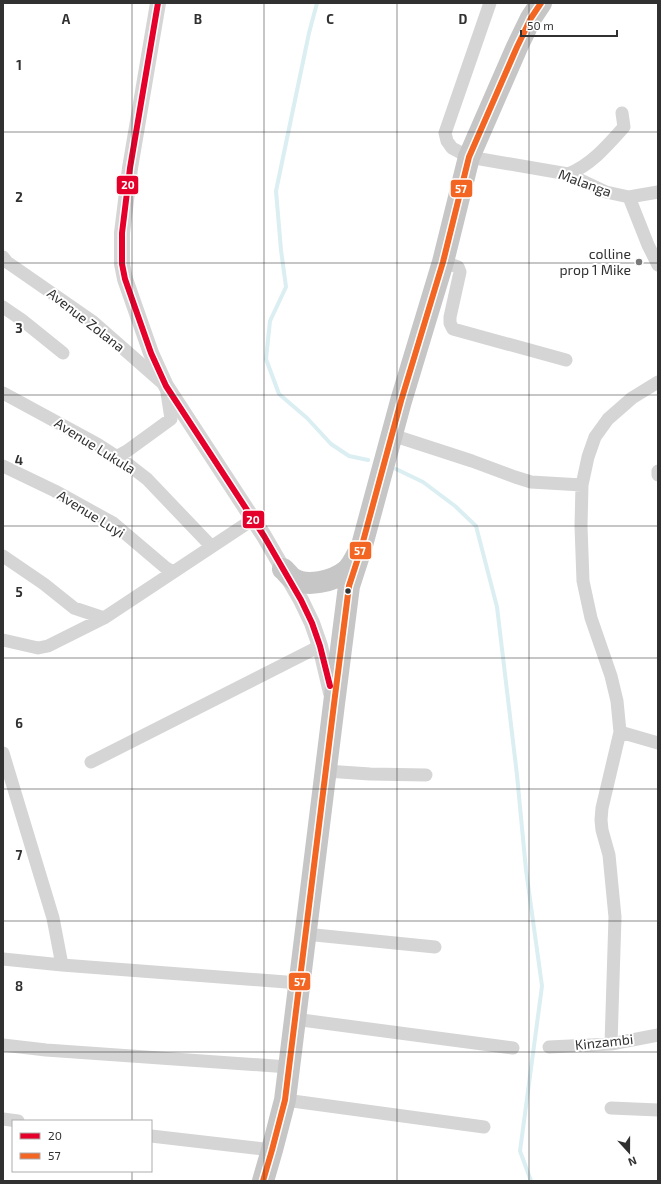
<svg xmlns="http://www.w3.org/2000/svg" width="661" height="1184" font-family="'Exo 2',sans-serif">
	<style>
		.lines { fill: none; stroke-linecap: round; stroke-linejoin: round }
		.stream { stroke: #dbeef2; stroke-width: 4 }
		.minor { stroke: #d5d5d5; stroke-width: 13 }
		.tertiary { stroke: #d5d5d5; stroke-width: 16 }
		.trunk { stroke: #c6c6c6; stroke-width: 22 }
		.bus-1-casing { stroke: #fff; stroke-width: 9 }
		.bus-2-casing { stroke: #fff; stroke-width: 9 }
		.bus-1 { stroke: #e4002b; stroke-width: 6 }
		.bus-2 { stroke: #f26522; stroke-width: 6 }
		.grid { fill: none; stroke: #313131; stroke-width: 1; stroke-opacity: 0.55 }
		.poi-dot { fill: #797979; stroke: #fff; stroke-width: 1.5 }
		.bus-dot { fill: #313131; stroke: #fff; stroke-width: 1.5 }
		.labels { text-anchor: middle; stroke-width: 4; stroke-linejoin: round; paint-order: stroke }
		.street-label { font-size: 14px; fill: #313131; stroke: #fff }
		.poi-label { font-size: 14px; fill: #313131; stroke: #fff; text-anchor: end }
		.grid-label { font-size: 13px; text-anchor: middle; font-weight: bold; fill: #313131; stroke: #fff; stroke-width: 4; stroke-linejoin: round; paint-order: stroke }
		.line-badge { stroke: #fff; stroke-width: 1.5 }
		.badge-label { font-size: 11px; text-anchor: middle; font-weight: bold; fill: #fff }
	</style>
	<rect width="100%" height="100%" fill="#fff"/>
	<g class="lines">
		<path class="stream" d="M 317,3 L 309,33 L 276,191 L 281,250 L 286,287 L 270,321 L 266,359 L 279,394 L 307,418 L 331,444 L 349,456 L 368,460
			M 396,469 L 423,482 L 455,506 L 476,526 L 497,607 L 517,775 L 526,870 L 542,986 L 520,1151 L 531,1181"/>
		<path class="minor" d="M 490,3 L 445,133 L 447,141 L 452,148 L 469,157 L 568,174 L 606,192 L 629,197 L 648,245 L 658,265
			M 568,174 C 591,165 608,145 624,127 L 622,113
			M 629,197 L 658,192
			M 3,257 L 7,262 L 92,321 L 166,386 L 171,419 L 127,451 L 116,457
			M 443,262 L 458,267 L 460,272 L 450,317 L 450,323 L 453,329 L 566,360
			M 3,307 L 22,320 L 63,353
			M 3,393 L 97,444 L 125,462 L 147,479 L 211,546
			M 392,435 L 472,461 L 515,477 L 531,482 L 582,485
			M 3,466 L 55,491 L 113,523 L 166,568 L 173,572
			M 658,475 L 658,471
			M 3,556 L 44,584 L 74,608 L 104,618
			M 3,640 L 38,648 L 48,646 L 104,618 L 252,520
			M 620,732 L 658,743
			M 3,753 L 53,918 L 62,965
			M 91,762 L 320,646
			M 326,771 L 370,774 L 426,775
			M 305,934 L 435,947
			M 3,959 L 62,965 L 299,983
			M 294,1019 L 513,1048
			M 611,1044 L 615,917 L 609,855 L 602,830 L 601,820 L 602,808 L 620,732 L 617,701 L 611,676 L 591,618 L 583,581 L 581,526 L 582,485 L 588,457 L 595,437 L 608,419 L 632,398 L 658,382
			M 3,1045 L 46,1050 L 289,1067
			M 549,1047 L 611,1044 L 658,1035
			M 285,1100 L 484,1127
			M 611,1108 L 658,1110
			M 3,1119 L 18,1121
			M 151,1136 L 272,1150"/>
		<path class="tertiary" d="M 158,3 L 130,168 L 122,233 L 122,264 L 125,279 L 151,353 L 166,386 L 264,536 L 301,600 L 312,623 L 320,646 L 331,693"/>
		<path class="trunk" d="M 283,569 C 286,571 289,576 292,578 C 306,588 334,581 346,571 C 351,567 354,560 357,555
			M 263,1181 L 272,1150 L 285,1100 L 334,704 L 349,586 L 361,549 L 401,401 L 443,262 L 469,157 L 517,47 L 531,18 L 541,3"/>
		<defs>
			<path id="bus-1" d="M 158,3 L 130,168 L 122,233 L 122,264 L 125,279 L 151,353 L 166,386 L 264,536 L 301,600 L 312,623 L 320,646 L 330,686"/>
			<path id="bus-2" d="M 263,1181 L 272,1150 L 285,1100 L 334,704 L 349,586 L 361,549 L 401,401 L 443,262 L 469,157 L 517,47 L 531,18 L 541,3"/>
		</defs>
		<use href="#bus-1" class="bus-1-casing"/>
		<use href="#bus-2" class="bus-2-casing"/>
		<use href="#bus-1" class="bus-1"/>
		<use href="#bus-2" class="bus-2"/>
	</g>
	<path class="grid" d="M 132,3 L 132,1121M 264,3 L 264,1181M 397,3 L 397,1181M 529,3 L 529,1181M 3,132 L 658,132M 3,263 L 658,263M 3,395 L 658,395M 3,526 L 658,526M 3,658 L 658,658M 3,789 L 658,789M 3,921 L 658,921M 3,1052 L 658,1052M 132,1171 L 132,1181"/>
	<circle class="poi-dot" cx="639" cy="262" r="4"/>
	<circle class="bus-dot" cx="348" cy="591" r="3.5"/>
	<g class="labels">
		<g class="street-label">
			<text transform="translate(585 183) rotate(20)" y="5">Malanga</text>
			<text transform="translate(86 320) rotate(38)" y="5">Avenue Zolana</text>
			<text transform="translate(95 446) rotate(32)" y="5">Avenue Lukula</text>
			<text transform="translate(91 514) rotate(32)" y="5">Avenue Luyi</text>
			<text transform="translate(604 1042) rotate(-6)" y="5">Kinzambi</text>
		</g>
		<g class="poi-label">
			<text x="631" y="259">colline<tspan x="631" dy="16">prop 1 Mike</tspan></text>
		</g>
	</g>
	<g class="grid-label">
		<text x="66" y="24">A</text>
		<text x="198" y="24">B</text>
		<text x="330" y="24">C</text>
		<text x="463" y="24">D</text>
		<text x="19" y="70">1</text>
		<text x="19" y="202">2</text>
		<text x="19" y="333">3</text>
		<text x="19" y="465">4</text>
		<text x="19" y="597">5</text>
		<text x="19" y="728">6</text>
		<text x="19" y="860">7</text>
		<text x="19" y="991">8</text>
	</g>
	<g class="line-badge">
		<rect x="116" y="175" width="23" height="20" rx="4" fill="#e4002b"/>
		<rect x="450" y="179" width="23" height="19" rx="4" fill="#f26522"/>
		<rect x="242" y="510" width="23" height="19" rx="4" fill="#e4002b"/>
		<rect x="349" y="541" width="23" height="19" rx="4" fill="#f26522"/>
		<rect x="288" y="972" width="23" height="19" rx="4" fill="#f26522"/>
	</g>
	<g class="badge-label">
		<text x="128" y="189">20</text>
		<text x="461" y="193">57</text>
		<text x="253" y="524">20</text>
		<text x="360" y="555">57</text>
		<text x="300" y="986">57</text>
	</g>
	<rect width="661" height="1184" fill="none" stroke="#313131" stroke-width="8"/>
	<rect x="12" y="1120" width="140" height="52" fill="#ffffff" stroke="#adadad"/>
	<rect x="20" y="1133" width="20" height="6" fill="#e4002b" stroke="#adadad"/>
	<text x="48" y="1140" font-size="12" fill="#313131">20</text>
	<rect x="20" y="1153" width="20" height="6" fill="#f26522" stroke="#adadad"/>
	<text x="48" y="1160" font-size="12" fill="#313131">57</text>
	<g transform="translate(629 1152) rotate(159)" stroke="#ffffff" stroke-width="3" paint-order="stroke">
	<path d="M0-3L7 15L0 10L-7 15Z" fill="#313131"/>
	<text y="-6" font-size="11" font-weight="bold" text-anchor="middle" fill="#313131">N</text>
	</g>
	<path d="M521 30v6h96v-6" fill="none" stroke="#313131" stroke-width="2"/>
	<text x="527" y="30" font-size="12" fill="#313131" stroke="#ffffff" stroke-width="3" paint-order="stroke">50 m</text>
</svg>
